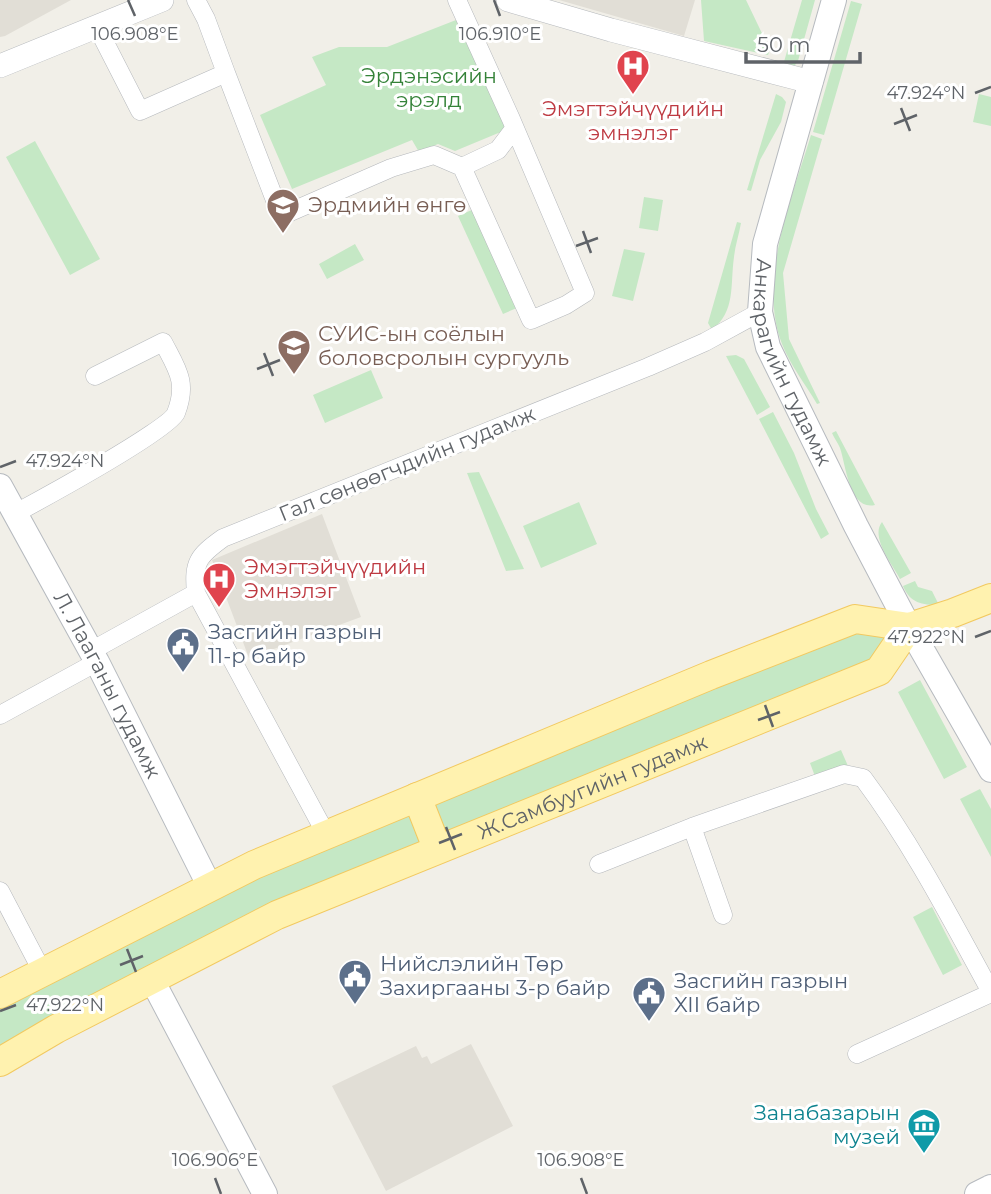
<svg xmlns="http://www.w3.org/2000/svg" width="991" height="1194" font-family="Montserrat,sans-serif">
	<style>
		.education { fill: #e1ded6 }
		.green { fill: #c5e8c5 }
		.lines { fill: none; stroke-linecap: round; stroke-linejoin: round }
		.minor-casing { stroke: #b5b8bc; stroke-width: 19 }
		.tertiary-casing { stroke: #b5b8bc; stroke-width: 24 }
		.secondary-casing { stroke: #b6babf; stroke-width: 26 }
		.primary-casing { stroke: #f2c960; stroke-width: 30 }
		.minor { stroke: #fff; stroke-width: 18 }
		.tertiary { stroke: #fff; stroke-width: 23 }
		.secondary { stroke: #fff; stroke-width: 24 }
		.primary { stroke: #fff2af; stroke-width: 28 }
		.ticks { fill: none; stroke: #5f6368; stroke-width: 2.5 }
		.labels { text-anchor: middle; stroke-width: 6; stroke-linejoin: round; paint-order: stroke }
		.park-label { font-size: 21px; fill: #348238; stroke: #fff }
		.health-label { font-size: 21px; fill: #be3a42; stroke: #fff }
		.education-label { font-size: 21px; fill: #785e54; stroke: #fff; text-anchor: start }
		.street-label { font-size: 21px; fill: #5f6368; stroke: #fff }
		.service-label { font-size: 21px; fill: #4e5e75; stroke: #fff; text-anchor: start }
		.culture-label { font-size: 21px; fill: #0d838f; stroke: #fff; text-anchor: end }
		.ticks-label { font-size: 18px; text-anchor: middle; fill: #5f6368; stroke: #fff; stroke-width: 6; stroke-linejoin: round; paint-order: stroke }
	</style>
	<rect width="100%" height="100%" fill="#f1efe8"/>
	<path class="education" d="M 0,0 L 71,0 L 5,36 L 0,37 Z
		M 559,0 L 695,0 L 684,36 Z
		M 322,514 L 361,617 L 249,658 L 212,560 Z
		M 471,1044 L 513,1126 L 386,1191 L 332,1086 L 416,1046 L 422,1058 L 427,1056 L 431,1064 Z"/>
	<path class="green" d="M 701,0 L 746,0 L 770,50 L 768,55 L 704,41 Z
		M 802,0 L 815,0 L 798,61 L 792,69 L 781,72 Z
		M 851,1 L 862,4 L 824,135 L 813,132 Z
		M 456,20 L 508,129 L 455,151 L 438,144 L 419,152 L 412,140 L 292,189 L 260,115 L 326,85 L 312,57 L 339,47 L 387,47 Z
		M 776,94 L 782,97 L 786,102 L 781,122 L 760,160 L 751,191 L 747,190 Z
		M 979,94 L 991,97 L 991,126 L 973,122 Z
		M 811,135 L 822,139 L 783,273 L 789,339 L 820,403 L 817,404 C 806,385 790,365 782,344 C 757,279 792,198 811,135 Z
		M 35,141 L 100,259 L 70,275 L 6,157 Z
		M 644,197 L 663,200 L 658,231 L 639,228 Z
		M 474,209 L 519,307 L 503,314 L 458,216 Z
		M 737,222 L 741,223 C 739,235 735,246 734,257 C 730,285 736,311 712,330 L 708,323 Z
		M 355,244 L 364,260 L 327,279 L 319,264 Z
		M 624,249 L 645,253 L 633,301 L 612,296 Z
		M 736,355 L 744,359 L 770,407 L 757,415 L 726,356 Z
		M 371,370 L 383,398 L 325,423 L 313,395 Z
		M 773,412 L 794,453 L 816,509 L 829,534 L 821,539 L 759,419 Z
		M 836,431 L 875,505 C 849,511 846,465 840,448 C 838,443 834,438 832,433 Z
		M 479,472 L 524,569 L 506,571 L 467,473 Z
		M 579,502 L 597,544 L 541,568 L 523,526 Z
		M 882,522 L 911,573 L 900,579 C 892,564 870,537 882,522 Z
		M 915,581 L 918,587 L 932,591 L 939,605 C 922,605 910,603 903,586 Z
		M 857,626 L 885,634 L 884,653 L 0,1052 L 0,1005 L 252,877 Z
		M 920,680 L 967,767 L 944,779 L 898,692 Z
		M 841,750 L 848,766 L 816,779 L 810,763 Z
		M 980,789 L 991,809 L 991,857 L 960,799 Z
		M 932,907 L 962,965 L 943,975 L 913,917 Z"/>
	<g class="lines">
		<defs>
			<path id="minor" d="M 196,0 L 206,19 L 226,73
				M 457,0 L 511,119 L 585,293 L 566,305 L 531,320 L 462,167 L 498,150 L 514,129
				M 97,27 L 140,111 L 226,73 L 278,208 L 288,213 L 391,168 L 434,155 L 462,167
				M 16,513 C 40,500 169,430 176,413 C 188,382 177,369 163,342 L 95,376
				M 196,593 L 326,834
				M 91,651 L 196,593 C 193,562 198,556 223,538 L 648,367 L 705,342 L 760,312
				M 0,715 L 97,662
				M 599,864 L 692,827
				M 0,891 L 42,971
				M 723,915 L 692,827 L 844,774 L 863,778 C 913,845 951,919 991,992
				M 857,1054 L 991,993"/>
			<path id="tertiary" d="M 508,0 L 611,30 L 811,82
				M 0,66 L 162,0"/>
			<g id="secondary">
				<path id="s1" d="M 834,0 L 765,244 L 760,312 L 768,347 L 856,526 L 909,627 L 991,770"/>
				<path id="s2" d="M 0,486 L 97,662 L 210,887"/>
				<path d="M 152,980 L 265,1194"/>
				<path d="M 977,1194 L 991,1187"/>
			</g>
			<g id="primary">
				<path d="M 417,797 L 437,848"/>
				<path d="M 0,994 L 254,865 L 711,675 L 855,619 L 909,627 L 953,613 L 991,598"/>
				<path id="s3" d="M 0,1062 L 56,1029 L 277,915 L 879,671 L 909,627"/>
			</g>
		</defs>
		<use href="#minor" class="minor-casing"/>
		<use href="#tertiary" class="tertiary-casing"/>
		<use href="#secondary" class="secondary-casing"/>
		<use href="#primary" class="primary-casing"/>
		<use href="#minor" class="minor"/>
		<use href="#tertiary" class="tertiary"/>
		<use href="#secondary" class="secondary"/>
		<use href="#primary" class="primary"/>
	</g>
	<path class="ticks" d="M 128,0 L 135,16M 494,0 L 500,16M 975,93 L 991,87M 901,108 L 910,131M 894,124 L 917,115M 583,231 L 591,253M 576,246 L 598,238M 264,353 L 273,376M 257,369 L 280,360M 0,467 L 16,461M 975,637 L 991,631M 765,705 L 773,727M 758,720 L 780,712M 446,827 L 455,850M 439,843 L 462,834M 127,949 L 136,972M 120,965 L 143,956M 0,1011 L 16,1005M 215,1178 L 221,1194M 581,1178 L 587,1194"/>
	<defs>
		<symbol id="hospital-pin" viewBox="-11 -11 22 30"><path d="M0 17L-7.5 6A9.5 9.5 0 1 1 7.5 6Z" fill="#e0444e" stroke="#fff"/><path d="M-5-5h3v3.5h4V-5h3V5h-3V1.5h-4V5h-3Z" fill="#fff"/></symbol>
		<symbol id="university-pin" viewBox="-11 -11 22 30"><path d="M0 17L-7.5 6A9.5 9.5 0 1 1 7.5 6Z" fill="#8d6e63" stroke="#fff"/><path d="M0-5L7-2L0 1L-7-2ZM-4 1L0 2.5L4 1V4Q0 6-4 4Z" fill="#fff"/></symbol>
		<symbol id="civic-pin" viewBox="-11 -11 22 30"><path d="M0 17L-7.5 6A9.5 9.5 0 1 1 7.5 6Z" fill="#5c6f8a" stroke="#fff"/><path d="M-.6-6.5H3V-4.5H.6V-3L4-1V1h2V6H-6V1h2V-1L-.6-3ZM-1.2 2.5V6h2.4V2.5Z" fill="#fff"/></symbol>
		<symbol id="museum-pin" viewBox="-11 -11 22 30"><path d="M0 17L-7.5 6A9.5 9.5 0 1 1 7.5 6Z" fill="#0f9aa8" stroke="#fff"/><path d="M0-6L6-3V-2H-6V-3ZM-5-1h2V3h-2ZM-1-1h2V3h-2ZM3-1h2V3H3ZM-6 4H6V6H-6Z" fill="#fff"/></symbol>
	</defs>
	<g fill-rule="evenodd">
		<use href="#hospital-pin" x="614" y="47" width="38" height="52"/>
		<use href="#university-pin" x="264" y="186" width="38" height="52"/>
		<use href="#university-pin" x="275" y="327" width="38" height="52"/>
		<use href="#hospital-pin" x="200" y="560" width="38" height="52"/>
		<use href="#civic-pin" x="164" y="625" width="38" height="52"/>
		<use href="#civic-pin" x="336" y="957" width="38" height="52"/>
		<use href="#civic-pin" x="630" y="974" width="38" height="52"/>
		<use href="#museum-pin" x="905" y="1106" width="38" height="52"/>
	</g>
	<g class="labels">
		<g class="park-label">
			<text x="429" y="83">Эрдэнэсийн<tspan x="429" dy="24">эрэлд</tspan></text>
		</g>
		<g class="health-label">
			<text x="633" y="116">Эмэгтэйчүүдийн<tspan x="633" dy="24">эмнэлэг</tspan></text>
			<text x="244" y="574" text-anchor="start">Эмэгтэйчүүдийн<tspan x="244" dy="24">Эмнэлэг</tspan></text>
		</g>
		<g class="education-label">
			<text x="308" y="212">Эрдмийн өнгө</text>
			<text x="318" y="341">СУИС-ын соёлын<tspan x="318" dy="24">боловсролын сургууль</tspan></text>
		</g>
		<g class="street-label">
			<text dy="7" stroke="none"><textPath href="#s1" startOffset="378">Анкарагийн гудамж</textPath></text>
			<text transform="translate(407 464) rotate(-22)" y="7">Гал сөнөөгчдийн гудамж</text>
			<text dy="7" stroke="none"><textPath href="#s2" startOffset="226">Л. Лааганы гудамж</textPath></text>
			<text dy="7" stroke="none"><textPath href="#s3" startOffset="654">Ж.Самбуугийн гудамж</textPath></text>
		</g>
		<g class="service-label">
			<text x="208" y="639">Засгийн газрын<tspan x="208" dy="24">11-р байр</tspan></text>
			<text x="380" y="971">Нийслэлийн Төр<tspan x="380" dy="24">Захиргааны 3-р байр</tspan></text>
			<text x="674" y="988">Засгийн газрын<tspan x="674" dy="24">XII байр</tspan></text>
		</g>
		<g class="culture-label">
			<text x="900" y="1120">Занабазарын<tspan x="900" dy="24">музей</tspan></text>
		</g>
	</g>
	<g class="ticks-label">
		<text x="135" y="40">106.908°E</text>
		<text x="500" y="40">106.910°E</text>
		<text x="926" y="99">47.924°N</text>
		<text x="65" y="467">47.924°N</text>
		<text x="926" y="643">47.922°N</text>
		<text x="65" y="1011">47.922°N</text>
		<text x="215" y="1166">106.906°E</text>
		<text x="581" y="1166">106.908°E</text>
	</g>
	<path d="M746 52v10h114v-10" fill="none" stroke="#5f6368" stroke-width="3.5"/>
	<text x="757" y="52" font-size="21" fill="#5f6368" stroke="#ffffff" stroke-width="5" paint-order="stroke">50 m</text>
</svg>
